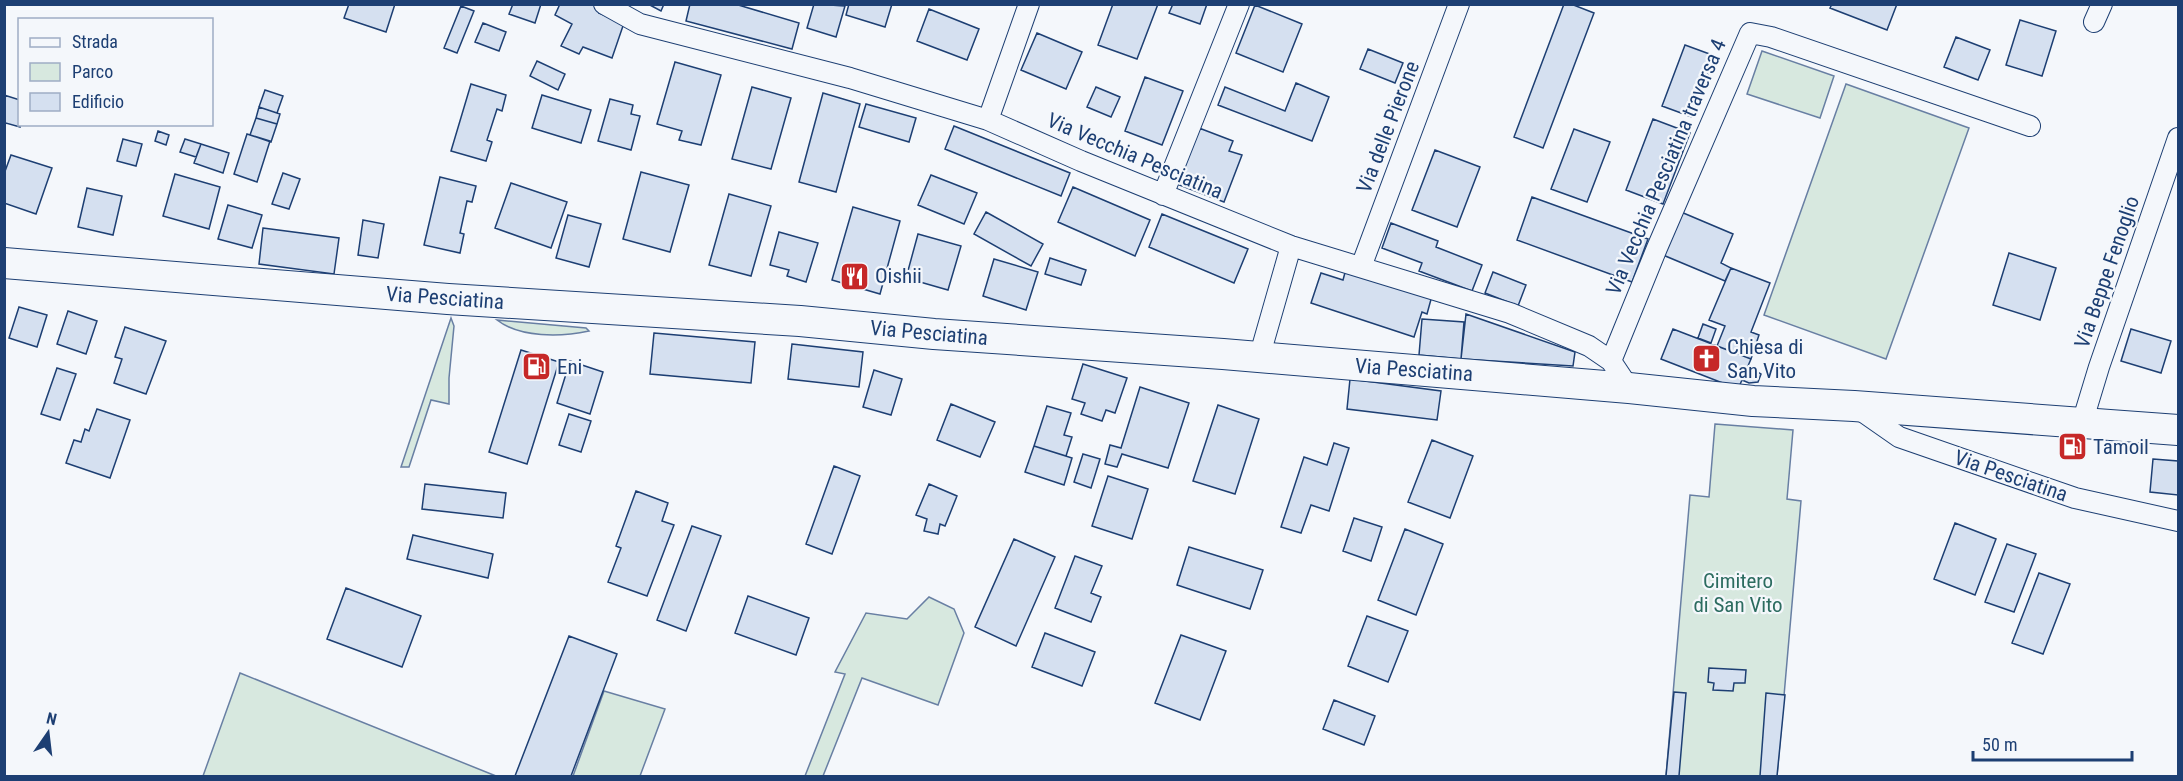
<svg xmlns="http://www.w3.org/2000/svg" width="2183" height="781" font-family="'Roboto Condensed',sans-serif">
	<style>
		.green { fill: #d7e8df; stroke: #687fa3; stroke-width: 1.5 }
		.building { fill: #d5e0f0; stroke: #1d3f73; stroke-width: 1.5 }
		.lines { fill: none; stroke-linecap: round; stroke-linejoin: round }
		.minor-casing { stroke: #1d3f73; stroke-width: 22 }
		.primary-casing { stroke: #1d3f73; stroke-width: 32 }
		.minor { stroke: #f4f7fb; stroke-width: 20 }
		.primary { stroke: #f4f7fb; stroke-width: 30 }
		.labels { text-anchor: middle; stroke-width: 4.5; stroke-linejoin: round; paint-order: stroke }
		.street-label { font-size: 21px; fill: #1d3f73; stroke: #f4f7fb }
		.poi-label { font-size: 21px; fill: #1d3f73; stroke: #f4f7fb; text-anchor: start }
		.park-label { font-size: 21px; fill: #2c6c60; stroke: #f4f7fb }
	</style>
	<rect width="100%" height="100%" fill="#f4f7fb"/>
	<path class="green" d="M 1762,51 L 1834,76 L 1820,118 L 1747,94 Z
		M 1846,84 L 1969,128 L 1886,359 L 1764,315 Z
		M 451,318 L 454,326 L 449,378 L 449,404 L 431,400 L 409,467 L 401,467 Z
		M 497,320 L 586,328 L 589,331 C 561,337 520,338 497,320 Z
		M 1715,424 L 1793,430 L 1787,499 L 1801,501 L 1777,776 L 1666,776 L 1690,495 L 1709,497 Z
		M 929,597 L 954,609 L 964,633 L 938,705 L 862,678 L 823,776 L 805,776 L 845,674 L 835,672 L 866,613 L 907,619 Z
		M 240,673 L 496,776 L 203,776 Z
		M 604,691 L 665,709 L 640,776 L 573,776 Z"/>
	<path class="building" d="M 349,4 L 395,4 L 386,32 L 344,18 Z
		M 513,4 L 541,4 L 535,23 L 509,14 Z
		M 560,4 L 597,4 L 602,7 L 599,13 L 624,23 L 612,58 L 583,47 L 579,54 L 561,46 L 572,24 L 555,15 Z
		M 648,4 L 664,4 L 661,11 Z
		M 690,4 L 735,4 L 799,23 L 792,49 L 686,21 Z
		M 814,4 L 845,6 L 836,37 L 807,28 Z
		M 849,4 L 892,4 L 885,27 L 846,15 Z
		M 1113,4 L 1158,4 L 1137,59 L 1098,45 Z
		M 1173,4 L 1207,4 L 1200,24 L 1169,13 Z
		M 1564,4 L 1571,4 L 1594,13 L 1543,148 L 1514,137 Z
		M 1832,4 L 1897,4 L 1887,30 L 1830,8 Z
		M 1255,5 L 1302,24 L 1283,72 L 1236,53 Z
		M 461,6 L 474,11 L 457,53 L 444,48 Z
		M 929,9 L 979,29 L 967,60 L 917,41 Z
		M 2020,20 L 2056,31 L 2042,76 L 2006,65 Z
		M 483,23 L 506,32 L 499,51 L 475,42 Z
		M 1037,33 L 1082,52 L 1066,89 L 1021,70 Z
		M 1956,37 L 1990,50 L 1978,80 L 1944,67 Z
		M 1685,45 L 1715,56 L 1692,117 L 1662,106 Z
		M 1368,49 L 1403,63 L 1395,83 L 1360,69 Z
		M 537,61 L 565,74 L 558,90 L 530,76 Z
		M 675,62 L 721,75 L 701,145 L 679,140 L 682,131 L 657,124 Z
		M 1145,77 L 1183,91 L 1162,145 L 1125,131 Z
		M 1296,83 L 1329,97 L 1312,141 L 1218,105 L 1225,87 L 1285,111 Z
		M 471,84 L 506,95 L 502,111 L 497,109 L 487,140 L 492,142 L 486,161 L 451,151 Z
		M 752,87 L 791,98 L 771,169 L 732,159 Z
		M 1096,87 L 1120,97 L 1111,117 L 1087,107 Z
		M 265,90 L 283,96 L 277,113 L 259,107 Z
		M 823,93 L 860,104 L 836,192 L 799,182 Z
		M 4,95 L 20,100 L 20,127 L 6,123 L 4,126 Z
		M 542,95 L 591,110 L 581,143 L 532,128 Z
		M 610,99 L 633,105 L 631,114 L 640,116 L 631,150 L 598,141 Z
		M 866,104 L 916,118 L 909,142 L 859,127 Z
		M 259,107 L 280,114 L 277,124 L 256,118 Z
		M 256,118 L 277,124 L 271,142 L 250,135 Z
		M 1653,119 L 1690,133 L 1663,204 L 1626,190 Z
		M 954,126 L 1070,173 L 1061,196 L 945,149 Z
		M 1199,128 L 1233,141 L 1229,151 L 1242,155 L 1224,202 L 1177,184 Z
		M 1574,129 L 1610,142 L 1587,202 L 1551,189 Z
		M 158,131 L 169,135 L 166,145 L 155,141 Z
		M 247,134 L 270,141 L 257,182 L 234,174 Z
		M 123,139 L 142,144 L 136,166 L 117,161 Z
		M 185,139 L 201,144 L 196,157 L 180,152 Z
		M 201,144 L 229,153 L 223,173 L 194,163 Z
		M 1435,150 L 1480,167 L 1457,227 L 1412,210 Z
		M 11,155 L 52,168 L 36,214 L 4,203 L 4,174 Z
		M 641,172 L 689,185 L 670,252 L 623,239 Z
		M 283,173 L 300,179 L 289,209 L 272,204 Z
		M 175,174 L 220,187 L 209,229 L 163,216 Z
		M 931,175 L 977,193 L 964,224 L 918,205 Z
		M 440,177 L 476,186 L 472,202 L 467,201 L 460,233 L 464,234 L 460,253 L 424,245 Z
		M 511,183 L 567,202 L 551,248 L 495,228 Z
		M 1073,187 L 1150,220 L 1135,256 L 1058,222 Z
		M 87,188 L 122,196 L 113,235 L 78,227 Z
		M 729,194 L 771,206 L 751,276 L 709,265 Z
		M 1532,197 L 1648,239 L 1632,282 L 1517,240 Z
		M 228,205 L 262,215 L 252,248 L 218,239 Z
		M 853,207 L 900,221 L 880,294 L 832,280 Z
		M 986,212 L 1043,244 L 1031,266 L 974,234 Z
		M 1681,212 L 1733,234 L 1721,263 L 1731,268 L 1725,281 L 1663,255 Z
		M 1162,214 L 1248,249 L 1234,283 L 1149,247 Z
		M 568,215 L 601,224 L 589,267 L 556,258 Z
		M 363,220 L 384,224 L 378,258 L 358,255 Z
		M 1391,223 L 1438,241 L 1436,247 L 1482,265 L 1472,291 L 1419,271 L 1422,263 L 1382,248 Z
		M 263,228 L 339,238 L 334,274 L 259,264 Z
		M 779,232 L 818,243 L 806,282 L 787,276 L 789,270 L 770,265 Z
		M 918,234 L 961,246 L 948,290 L 906,278 Z
		M 2009,253 L 2056,268 L 2040,320 L 1993,305 Z
		M 1050,258 L 1086,270 L 1081,285 L 1045,274 Z
		M 994,259 L 1038,272 L 1026,310 L 983,296 Z
		M 1731,268 L 1770,283 L 1751,332 L 1759,335 L 1751,359 L 1717,346 L 1725,326 L 1709,320 Z
		M 1346,269 L 1433,292 L 1427,314 L 1422,312 L 1414,337 L 1311,303 L 1321,273 L 1343,280 Z
		M 1493,272 L 1526,285 L 1518,306 L 1485,293 Z
		M 19,307 L 47,315 L 37,347 L 9,338 Z
		M 68,311 L 97,321 L 86,354 L 57,344 Z
		M 1466,314 L 1575,352 L 1573,366 L 1461,359 Z
		M 1422,319 L 1464,322 L 1461,359 L 1419,355 Z
		M 1703,324 L 1716,329 L 1711,343 L 1698,338 Z
		M 125,327 L 166,341 L 146,394 L 114,383 L 122,359 L 115,357 Z
		M 1673,329 L 1751,359 L 1748,366 L 1761,374 L 1758,382 L 1749,383 L 1742,380 L 1738,389 L 1661,359 Z
		M 2131,329 L 2171,341 L 2161,373 L 2121,361 Z
		M 654,333 L 755,342 L 751,383 L 650,374 Z
		M 792,344 L 863,352 L 859,387 L 788,379 Z
		M 521,350 L 559,362 L 527,464 L 489,452 Z
		M 570,361 L 603,372 L 590,414 L 557,403 Z
		M 1083,364 L 1127,378 L 1115,413 L 1106,410 L 1102,421 L 1081,414 L 1085,403 L 1072,399 Z
		M 57,368 L 76,374 L 60,420 L 41,414 Z
		M 874,370 L 902,379 L 891,415 L 863,407 Z
		M 1350,379 L 1441,391 L 1437,420 L 1347,409 Z
		M 1140,387 L 1189,403 L 1168,468 L 1122,454 L 1117,467 L 1105,464 L 1110,445 L 1121,448 Z
		M 951,404 L 995,422 L 980,457 L 937,440 Z
		M 1218,405 L 1259,419 L 1235,494 L 1193,481 Z
		M 1047,406 L 1071,413 L 1064,435 L 1072,437 L 1066,456 L 1034,446 Z
		M 97,409 L 130,420 L 110,478 L 66,463 L 74,440 L 81,442 L 85,429 L 89,431 Z
		M 569,414 L 591,421 L 581,452 L 559,445 Z
		M 1432,440 L 1473,456 L 1450,518 L 1408,502 Z
		M 1334,443 L 1349,448 L 1329,511 L 1311,505 L 1301,533 L 1281,527 L 1304,457 L 1327,465 Z
		M 1034,446 L 1072,458 L 1064,485 L 1025,472 Z
		M 1083,454 L 1100,459 L 1091,488 L 1074,482 Z
		M 2153,459 L 2178,461 L 2178,495 L 2150,492 Z
		M 834,466 L 860,476 L 832,554 L 806,544 Z
		M 1108,476 L 1148,489 L 1132,539 L 1092,526 Z
		M 425,484 L 506,493 L 503,518 L 422,509 Z
		M 929,484 L 957,496 L 945,526 L 940,524 L 938,534 L 924,531 L 927,519 L 916,515 Z
		M 636,491 L 668,503 L 662,521 L 674,525 L 647,596 L 608,582 L 621,548 L 616,546 Z
		M 1354,518 L 1382,527 L 1371,561 L 1343,551 Z
		M 1955,523 L 1996,539 L 1975,595 L 1934,579 Z
		M 692,526 L 721,536 L 686,631 L 657,620 Z
		M 1405,529 L 1443,544 L 1416,615 L 1378,600 Z
		M 413,535 L 493,554 L 488,578 L 407,559 Z
		M 1014,539 L 1055,557 L 1016,646 L 975,627 Z
		M 2007,544 L 2036,554 L 2014,612 L 1985,602 Z
		M 1189,547 L 1263,570 L 1250,609 L 1177,585 Z
		M 1075,556 L 1102,566 L 1091,593 L 1101,597 L 1091,622 L 1055,608 Z
		M 2039,573 L 2070,584 L 2043,654 L 2012,643 Z
		M 346,588 L 421,616 L 402,667 L 327,639 Z
		M 748,596 L 809,618 L 796,655 L 735,633 Z
		M 1367,616 L 1408,631 L 1388,682 L 1348,666 Z
		M 1045,633 L 1095,652 L 1082,686 L 1032,667 Z
		M 1181,635 L 1226,651 L 1200,720 L 1155,703 Z
		M 569,636 L 617,654 L 571,776 L 515,776 Z
		M 1709,668 L 1746,670 L 1745,683 L 1734,683 L 1733,691 L 1713,690 L 1714,683 L 1708,682 Z
		M 1674,692 L 1686,693 L 1679,776 L 1666,776 Z
		M 1766,693 L 1785,695 L 1777,776 L 1760,776 Z
		M 1334,700 L 1375,716 L 1364,745 L 1323,729 Z"/>
	<g class="lines">
		<defs>
			<path id="minor" d="M 604,4 L 640,24 L 850,78 L 988,120 L 1081,161 L 1291,246 L 1510,313 L 1589,346 L 1611,361 L 1629,388
				M 2094,22 L 2102,4
				M 988,120 L 1029,4
				M 1163,195 L 1239,4
				M 1361,267 L 1459,4
				M 1259,358 L 1291,246
				M 1611,361 L 1657,248 L 1750,33 L 1771,37 L 2030,126
				M 1856,407 L 1899,437 L 2075,498 L 2178,521
				M 2082,423 L 2099,367 L 2178,138"/>
			<path id="primary" d="M 4,263 L 448,299 L 800,321 L 934,334 L 1223,354 L 1629,388 L 1753,401 L 1854,406 L 2178,430"/>
		</defs>
		<use href="#minor" class="minor-casing"/>
		<use href="#primary" class="primary-casing"/>
		<use href="#minor" class="minor"/>
		<use href="#primary" class="primary"/>
	</g>
	<defs>
		<symbol id="restaurant-square" viewBox="-11 -11 22 22"><rect x="-9" y="-9" width="18" height="18" rx="4" fill="#c62828" stroke="#f4f7fb"/><path d="M-5-6h1v4h1v-4h1v4h1v-4h1v5L-1.5 .5V6h-2V.5L-5-1ZM5-6V6H3V1.5H1.5Q1.5-4 5-6Z" fill="#fff"/></symbol>
		<symbol id="church-square" viewBox="-11 -11 22 22"><rect x="-9" y="-9" width="18" height="18" rx="4" fill="#c62828" stroke="#f4f7fb"/><path d="M-1.2-6h2.4v3.5h3.3v2.4h-3.3V6h-2.4V-.1h-3.3v-2.4h3.3Z" fill="#fff"/></symbol>
		<symbol id="fuel-square" viewBox="-11 -11 22 22"><rect x="-9" y="-9" width="18" height="18" rx="4" fill="#c62828" stroke="#f4f7fb"/><path d="M-5.5-6h7V0h2V4h1.3V-2.5L3-4.5l.8-.8L6-3V5H2.5V1h-1V6h-7ZM-4.2-4.7v3.2H.2V-4.7Z" fill="#fff"/></symbol>
	</defs>
	<g fill-rule="evenodd">
		<use href="#restaurant-square" x="838" y="260" width="33" height="33"/>
		<use href="#church-square" x="1690" y="342" width="33" height="33"/>
		<use href="#fuel-square" x="520" y="350" width="33" height="33"/>
		<use href="#fuel-square" x="2056" y="430" width="33" height="33"/>
	</g>
	<g class="labels">
		<g class="street-label">
			<text transform="translate(1388 127) rotate(-69)" y="7">Via delle Pierone</text>
			<text transform="translate(1135 156) rotate(23)" y="7">Via Vecchia Pesciatina</text>
			<text transform="translate(1666 167) rotate(-67)" y="7">Via Vecchia Pesciatina traversa 4</text>
			<text transform="translate(2107 272) rotate(-71)" y="7">Via Beppe Fenoglio</text>
			<text transform="translate(445 298) rotate(4)" y="7">Via Pesciatina</text>
			<text transform="translate(929 333) rotate(5)" y="7">Via Pesciatina</text>
			<text transform="translate(1414 370) rotate(4)" y="7">Via Pesciatina</text>
			<text transform="translate(2011 476) rotate(19)" y="7">Via Pesciatina</text>
		</g>
		<g class="poi-label">
			<text x="875" y="283">Oishii</text>
			<text x="1727" y="354">Chiesa di<tspan x="1727" dy="24">San Vito</tspan></text>
			<text x="557" y="374">Eni</text>
			<text x="2093" y="454">Tamoil</text>
		</g>
		<g class="park-label">
			<text x="1738" y="588">Cimitero<tspan x="1738" dy="24">di San Vito</tspan></text>
		</g>
	</g>
	<rect width="2183" height="781" fill="none" stroke="#1d3f73" stroke-width="12"/>
	<rect x="18" y="18" width="195" height="108" fill="#f4f7fb" stroke="#9eadc5" stroke-width="1.5"/>
	<rect x="30" y="38" width="30" height="9" fill="#f4f7fb" stroke="#9eadc5" stroke-width="1.5"/>
	<text x="72" y="48" font-size="18" fill="#1d3f73">Strada</text>
	<rect x="30" y="63" width="30" height="18" fill="#d7e8df" stroke="#9eadc5" stroke-width="1.5"/>
	<text x="72" y="78" font-size="18" fill="#1d3f73">Parco</text>
	<rect x="30" y="93" width="30" height="18" fill="#d5e0f0" stroke="#9eadc5" stroke-width="1.5"/>
	<text x="72" y="108" font-size="18" fill="#1d3f73">Edificio</text>
	<g transform="translate(48 733) rotate(14)" stroke="#f4f7fb" stroke-width="4.5" paint-order="stroke">
	<path d="M0-4.5L10 22L0 15L-10 22Z" fill="#1d3f73"/>
	<text y="-9" font-size="16" font-weight="bold" text-anchor="middle" fill="#1d3f73">N</text>
	</g>
	<path d="M1973 751v9h159v-9" fill="none" stroke="#1d3f73" stroke-width="3"/>
	<text x="1982" y="751" font-size="18" fill="#1d3f73" stroke="#f4f7fb" stroke-width="4.5" paint-order="stroke">50 m</text>
</svg>
